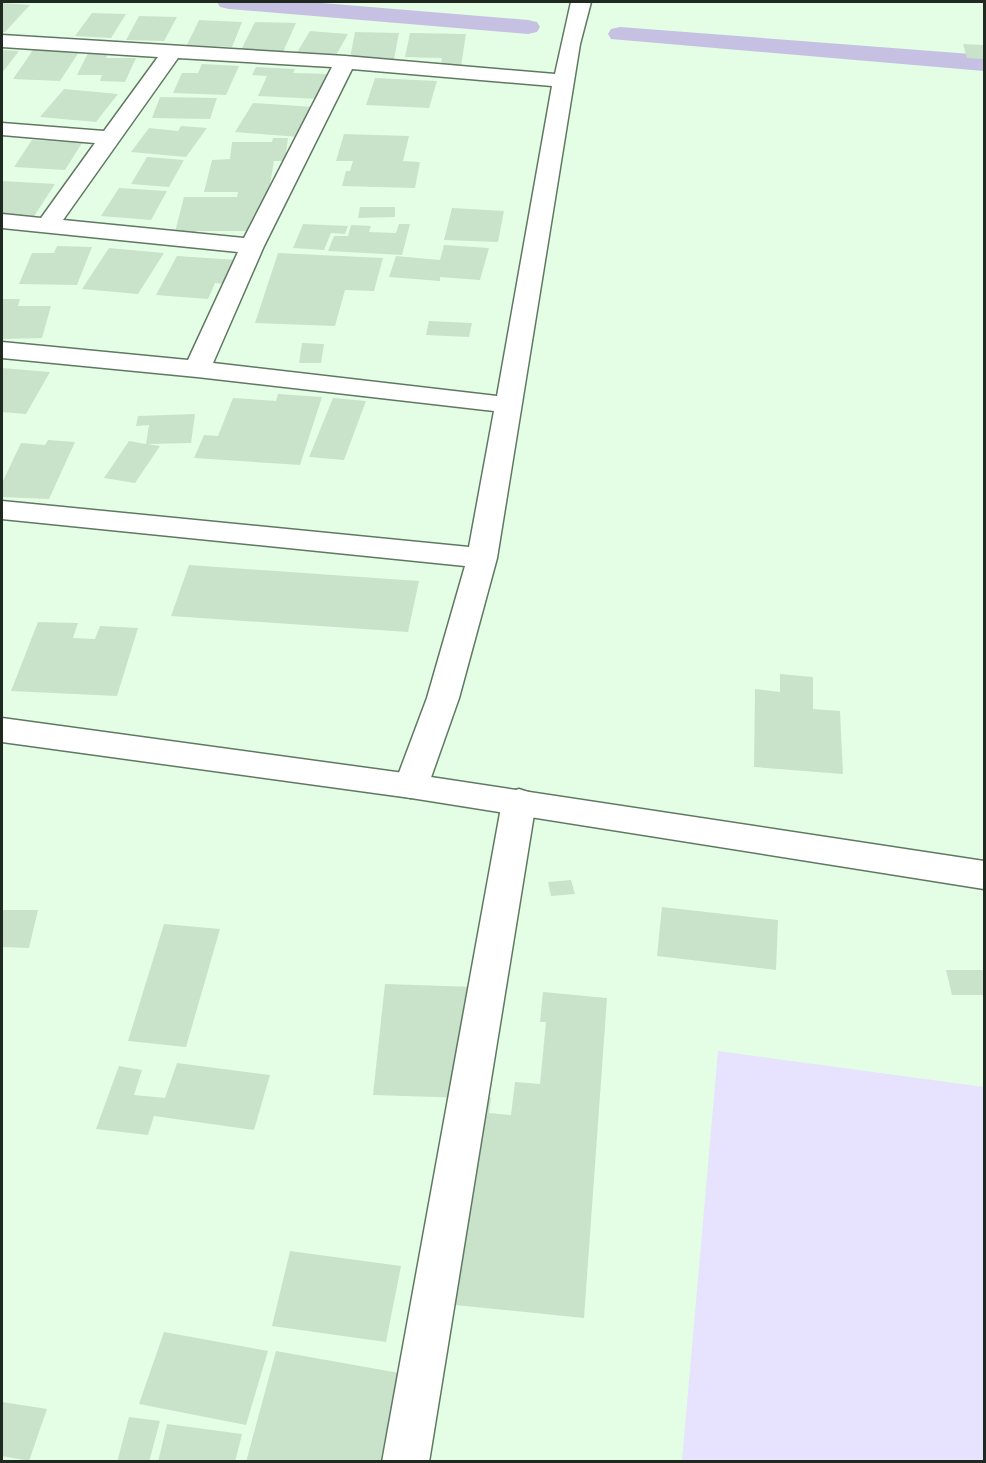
<svg xmlns="http://www.w3.org/2000/svg" width="986" height="1463" font-family="'Roboto Condensed',sans-serif">
	<style>
		.green { fill: #e7e2fd }
		.lines { fill: none; stroke-linecap: round; stroke-linejoin: round }
		.canal { fill: #c6c0e3; fill-rule: evenodd }
		.building { fill: #c9e3ca }
		.minor-casing { stroke: #607862; stroke-width: 3 }
		.tertiary-casing { stroke: #607862; stroke-width: 3 }
		.minor { fill: #fff; fill-rule: evenodd }
		.tertiary { fill: #fff; fill-rule: evenodd }
	</style>
	<rect width="100%" height="100%" fill="#e3fee5"/>
	<path class="green" d="M 718,1051 L 984,1087 L 984,1461 L 682,1461 Z"/>
	<g class="lines">
		<path class="canal" d="M 217,2 L 310,2 L 528,20 L 537,22 L 540,27 L 537,32 L 528,34 L 229,9 L 220,7 Z
			M 620,27 L 984,55 L 984,71 L 611,39 L 608,34 L 611,29 Z"/>
	</g>
	<path class="building" d="M 2,3 L 30,5 L 5,32 L 2,32 Z
		M 92,13 L 126,14 L 111,38 L 75,36 Z
		M 139,16 L 177,17 L 164,41 L 126,40 Z
		M 199,20 L 242,22 L 232,47 L 187,45 Z
		M 255,22 L 296,23 L 283,52 L 241,50 Z
		M 310,31 L 348,34 L 335,57 L 296,54 Z
		M 355,32 L 399,33 L 394,59 L 350,58 Z
		M 410,33 L 466,34 L 461,66 L 441,65 L 442,58 L 405,57 Z
		M 963,44 L 984,45 L 984,59 L 967,58 Z
		M 2,50 L 19,51 L 2,73 Z
		M 33,50 L 79,52 L 60,81 L 13,79 Z
		M 88,53 L 108,53 L 106,58 L 136,58 L 125,82 L 100,81 L 102,75 L 77,75 Z
		M 202,64 L 239,66 L 226,95 L 173,93 L 182,73 L 198,73 Z
		M 256,67 L 295,69 L 293,73 L 329,74 L 319,99 L 258,96 L 267,76 L 252,75 Z
		M 375,78 L 437,81 L 429,108 L 366,105 Z
		M 64,89 L 118,94 L 96,122 L 40,117 Z
		M 160,97 L 217,98 L 210,119 L 152,118 Z
		M 253,103 L 314,107 L 299,137 L 235,132 Z
		M 181,126 L 207,128 L 186,157 L 131,152 L 149,128 L 178,131 Z
		M 344,134 L 409,136 L 403,161 L 420,162 L 415,188 L 342,186 L 346,171 L 350,171 L 353,161 L 336,161 Z
		M 273,138 L 288,138 L 285,161 L 274,161 L 262,231 L 196,231 L 195,236 L 174,236 L 184,197 L 237,197 L 238,192 L 204,192 L 212,160 L 230,159 L 232,142 L 272,142 Z
		M 32,140 L 82,143 L 65,170 L 14,167 Z
		M 147,157 L 184,160 L 169,187 L 131,184 Z
		M 3,181 L 55,184 L 31,221 L 2,219 Z
		M 119,188 L 167,191 L 151,220 L 101,216 Z
		M 360,207 L 395,207 L 395,217 L 358,218 Z
		M 452,208 L 504,211 L 498,242 L 444,240 Z
		M 303,224 L 348,226 L 345,234 L 331,233 L 324,250 L 293,248 Z
		M 399,224 L 410,224 L 402,255 L 328,251 L 334,236 L 348,236 L 351,225 L 371,226 L 369,232 L 396,233 Z
		M 444,245 L 489,248 L 480,280 L 440,277 L 440,281 L 389,277 L 396,256 L 440,260 Z
		M 57,246 L 92,247 L 77,285 L 19,284 L 32,253 L 54,253 Z
		M 109,248 L 164,253 L 138,294 L 82,289 Z
		M 278,253 L 383,258 L 374,291 L 345,290 L 335,326 L 255,323 Z
		M 177,256 L 238,260 L 226,284 L 215,283 L 208,299 L 156,295 Z
		M 2,299 L 20,299 L 18,306 L 51,306 L 42,338 L 2,339 Z
		M 429,321 L 472,323 L 469,337 L 426,335 Z
		M 302,343 L 324,344 L 321,363 L 299,363 Z
		M 2,368 L 50,372 L 26,414 L 2,412 Z
		M 278,394 L 322,397 L 300,465 L 194,458 L 204,435 L 218,436 L 233,398 L 276,401 Z
		M 333,398 L 366,401 L 344,460 L 309,457 Z
		M 195,414 L 191,443 L 147,444 L 160,446 L 135,483 L 104,478 L 129,441 L 146,444 L 149,425 L 136,426 L 138,416 Z
		M 48,440 L 75,442 L 49,499 L 2,497 L 2,483 L 21,443 L 45,445 Z
		M 189,565 L 419,581 L 408,632 L 171,616 Z
		M 38,622 L 78,623 L 73,638 L 95,639 L 100,626 L 138,628 L 117,696 L 11,691 Z
		M 780,674 L 813,677 L 813,709 L 840,711 L 843,774 L 754,767 L 755,689 L 780,692 Z
		M 571,880 L 575,894 L 551,896 L 548,882 Z
		M 662,907 L 778,920 L 776,970 L 657,956 Z
		M 2,910 L 38,910 L 29,948 L 2,947 Z
		M 164,924 L 220,929 L 186,1047 L 128,1041 Z
		M 946,970 L 984,970 L 984,995 L 952,995 Z
		M 385,984 L 475,987 L 468,1098 L 373,1095 Z
		M 543,992 L 607,998 L 584,1318 L 445,1304 L 472,1097 L 491,1098 L 489,1113 L 511,1115 L 515,1082 L 540,1084 L 546,1022 L 540,1022 Z
		M 177,1063 L 270,1075 L 254,1130 L 154,1116 L 148,1135 L 96,1129 L 119,1066 L 142,1070 L 134,1095 L 165,1098 Z
		M 290,1251 L 401,1266 L 386,1342 L 272,1326 Z
		M 164,1332 L 268,1351 L 246,1425 L 139,1404 Z
		M 276,1351 L 399,1373 L 380,1462 L 246,1462 Z
		M 2,1402 L 47,1409 L 29,1461 L 2,1456 Z
		M 129,1417 L 160,1421 L 149,1462 L 117,1462 Z
		M 167,1424 L 242,1434 L 235,1462 L 158,1462 Z"/>
	<g class="lines">
		<defs>
			<path id="minor" d="M 571,2 L 591,2 L 580,44 L 497,558 L 459,698 L 428,786 L 423,795 L 411,798 L 399,795 L 394,786 L 427,698 L 465,566 L 2,519 L 2,501 L 469,547 L 494,411 L 197,377 L 2,358 L 2,342 L 188,360 L 238,252 L 2,228 L 2,214 L 41,218 L 95,143 L 2,135 L 2,123 L 104,131 L 158,57 L 2,47 L 2,35 L 345,56 L 555,74 ZM 178,58 L 332,67 L 244,238 L 63,220 ZM 352,69 L 552,86 L 497,396 L 213,363 L 264,246 Z
				M 519,789 L 531,793 L 536,802 L 429,1462 L 382,1462 L 502,802 L 507,793 Z"/>
			<path id="tertiary" d="M 2,718 L 411,774 L 984,861 L 984,889 L 411,798 L 2,742 Z"/>
		</defs>
		<use href="#minor" class="minor-casing"/>
		<use href="#tertiary" class="tertiary-casing"/>
		<use href="#minor" class="minor"/>
		<use href="#tertiary" class="tertiary"/>
	</g>
	<rect width="986" height="1463" fill="none" stroke="#1f2920" stroke-width="6"/>
</svg>
